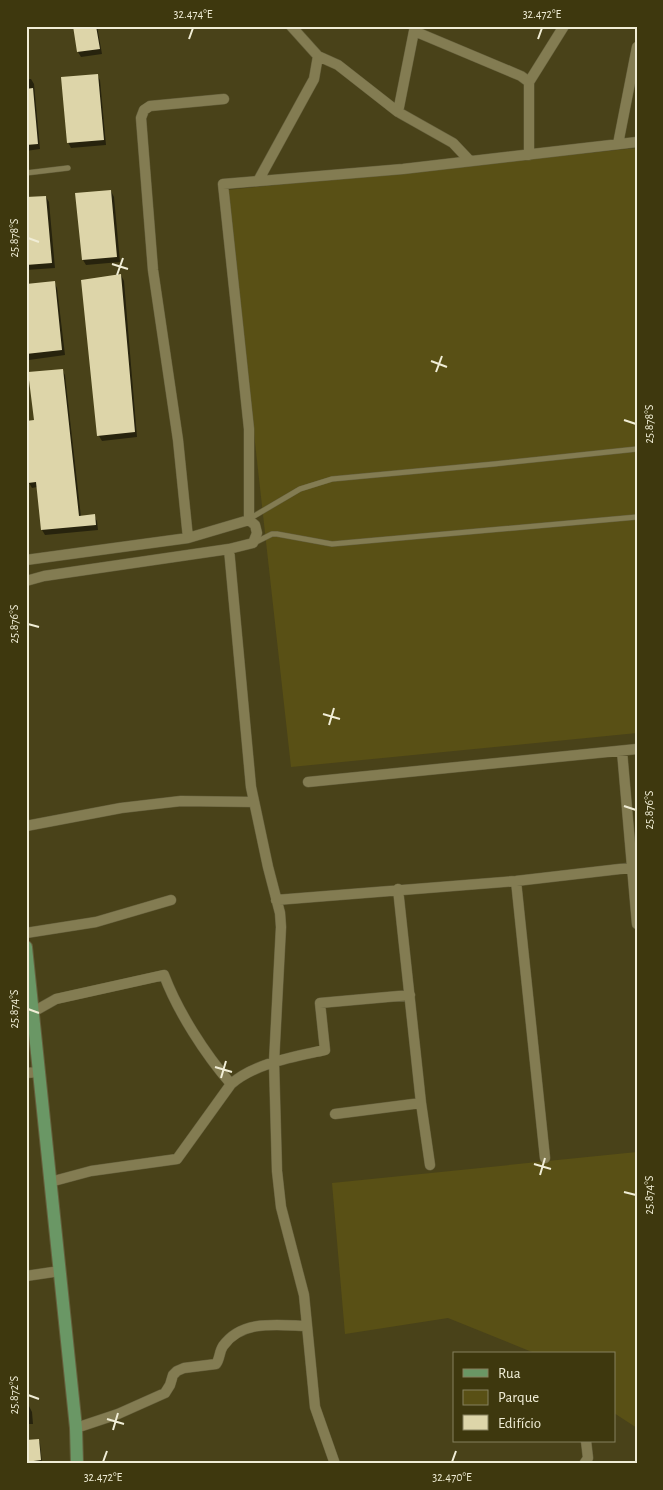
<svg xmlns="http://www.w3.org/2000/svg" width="663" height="1490" font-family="'Alegreya Sans',sans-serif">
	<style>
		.green { fill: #595015 }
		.shadow { fill: #0007 }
		.building { fill: #ddd5a9 }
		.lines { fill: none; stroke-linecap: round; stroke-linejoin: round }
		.lane-casing { stroke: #655f3c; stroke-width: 6 }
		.street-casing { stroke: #655f3c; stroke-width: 11 }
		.secondary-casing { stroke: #655f3c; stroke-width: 14 }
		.lane { stroke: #837c52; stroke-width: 5 }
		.street { stroke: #837c52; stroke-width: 10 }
		.secondary { stroke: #6a9765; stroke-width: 12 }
		.ticks { fill: none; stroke: #f0edd6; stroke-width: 2 }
		.neatline { fill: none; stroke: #f0edd6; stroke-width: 2 }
		.ticks-label { font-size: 12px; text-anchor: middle; fill: #f0edd6 }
	</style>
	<rect width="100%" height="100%" fill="#494219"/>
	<path class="green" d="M 637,148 L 637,733 L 291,767 L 227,190 Z
		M 637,1152 L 637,1428 L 614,1413 L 614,1354 L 537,1354 L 448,1318 L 345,1334 L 332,1183 Z"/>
	<path class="shadow" d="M 74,26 L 97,26 L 102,54 L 81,57 L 78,52 Z
		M 97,75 L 100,80 L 106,145 L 71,148 L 68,142 Z
		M 26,79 L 31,79 L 34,84 L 40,149 L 26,151 Z
		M 111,191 L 114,197 L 120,262 L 86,265 L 83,260 L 77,195 Z
		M 46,197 L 49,202 L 55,268 L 26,270 L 26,199 Z
		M 121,275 L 124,281 L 137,437 L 102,441 L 99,436 Z
		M 54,282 L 57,288 L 65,355 L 29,360 L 26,355 L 26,285 Z
		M 62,370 L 65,375 L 81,517 L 94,516 L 97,521 L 98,530 L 45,535 L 42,530 L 37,487 L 32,488 L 29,483 L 35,421 Z
		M 26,1400 L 32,1412 L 33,1424 L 26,1424 Z
		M 38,1440 L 40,1443 L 42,1463 L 26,1464 L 26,1441 Z"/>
	<path class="building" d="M 73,26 L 96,26 L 100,49 L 77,52 Z
		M 98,74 L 104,140 L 67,143 L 61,77 Z
		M 33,88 L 38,144 L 26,145 L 26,89 Z
		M 111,190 L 117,257 L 82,260 L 75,193 Z
		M 46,196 L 52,263 L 26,265 L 26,197 Z
		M 121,274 L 135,432 L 97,436 L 81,280 Z
		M 55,281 L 62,350 L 26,354 L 26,284 Z
		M 63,369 L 79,516 L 95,514 L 96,525 L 41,530 L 36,482 L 28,483 L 26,470 L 26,421 L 34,420 L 28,372 Z
		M 39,1439 L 41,1460 L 26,1462 L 26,1440 Z"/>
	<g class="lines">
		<defs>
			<path id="lane" d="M 26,173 L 68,168
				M 249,519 L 300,489 L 332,479 L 494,464 L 637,449
				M 254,543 L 272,534 L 277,534 L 332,544 L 637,517"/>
			<path id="street" d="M 415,26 L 398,112 L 453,143 L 470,161
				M 414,31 L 521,76 L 529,82
				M 318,56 L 338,65 L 398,112
				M 618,144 L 637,47
				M 529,155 L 529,82 L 564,26
				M 258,181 L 309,88 L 314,79 L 318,56 L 291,26
				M 188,538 L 178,440 L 153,270 L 141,118 L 144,110 L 150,106 L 224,99
				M 229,549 L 251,787 L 268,867 L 280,913 L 281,927 L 274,1062 L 277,1171 L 281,1207 L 304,1295 L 315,1407 L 335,1464
				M 26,560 L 188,538 L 249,520
				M 26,581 L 44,576 L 229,549 L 253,543 L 257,533 L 255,525 L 249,520 L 249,429 L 223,184 L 403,169 L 637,142
				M 622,751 L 637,924
				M 308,782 L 637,749
				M 26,826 L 121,808 L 181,801 L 254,802
				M 516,881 L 545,1158
				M 398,889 L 421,1103 L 430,1165
				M 276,900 L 516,881 L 637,867
				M 26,933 L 96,922 L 171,900
				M 33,1012 L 56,999 L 164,975 C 178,1012 205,1054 231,1084
				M 26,1073 L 39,1072
				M 335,1114 L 421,1103
				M 50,1182 L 91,1171 L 177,1159 L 231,1084 C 255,1063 294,1057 325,1050 L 320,1003 L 410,995
				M 26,1276 L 60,1271
				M 76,1428 L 118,1414 L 165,1393 L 170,1385 L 173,1375 L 177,1371 L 184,1368 L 216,1364 C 220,1359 219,1352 223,1346 C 242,1319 278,1325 307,1326
				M 584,1464 L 588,1458 L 586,1441"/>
			<path id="secondary" d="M 26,947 L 76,1428 L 77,1464"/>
		</defs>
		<use href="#lane" class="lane-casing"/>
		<use href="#street" class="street-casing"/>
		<use href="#secondary" class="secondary-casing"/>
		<use href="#lane" class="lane"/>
		<use href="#street" class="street"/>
		<use href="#secondary" class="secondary"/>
	</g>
	<path class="ticks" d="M 189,39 L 193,28M 538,39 L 542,28M 28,238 L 39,242M 112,264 L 128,269M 117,275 L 123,258M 431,361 L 447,367M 436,372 L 442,356M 624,420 L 636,424M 28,624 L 39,627M 323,714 L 340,719M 329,725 L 334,708M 624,806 L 636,810M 28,1009 L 39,1013M 215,1067 L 232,1072M 221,1078 L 226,1061M 534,1164 L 551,1169M 540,1175 L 545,1158M 624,1192 L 636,1195M 28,1395 L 39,1399M 107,1419 L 124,1424M 113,1430 L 118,1413M 103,1462 L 107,1451M 452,1462 L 456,1451"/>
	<rect width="663" height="1490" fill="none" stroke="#3e380e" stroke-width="55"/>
	<rect x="453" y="1352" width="162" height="90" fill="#3e380e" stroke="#85805e"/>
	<rect x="463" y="1369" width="25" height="8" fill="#6a9765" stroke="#85805e"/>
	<text x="498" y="1378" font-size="15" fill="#f0edd6">Rua</text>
	<rect x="463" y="1390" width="25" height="15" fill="#595015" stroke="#85805e"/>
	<text x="498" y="1402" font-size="15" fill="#f0edd6">Parque</text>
	<rect x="463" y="1415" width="25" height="15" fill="#ddd5a9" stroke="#85805e"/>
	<text x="498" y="1428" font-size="15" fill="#f0edd6">Edifício</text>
	<rect x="28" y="28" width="608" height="1434" class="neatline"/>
	<g class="ticks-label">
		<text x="193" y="18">32.474°E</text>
		<text x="542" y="18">32.472°E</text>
		<text transform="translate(14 238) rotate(-90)" y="4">25.878°S</text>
		<text transform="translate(649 424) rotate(-90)" y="4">25.878°S</text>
		<text transform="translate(14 624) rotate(-90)" y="4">25.876°S</text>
		<text transform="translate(649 810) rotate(-90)" y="4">25.876°S</text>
		<text transform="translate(14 1009) rotate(-90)" y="4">25.874°S</text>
		<text transform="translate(649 1195) rotate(-90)" y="4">25.874°S</text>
		<text transform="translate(14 1395) rotate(-90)" y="4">25.872°S</text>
		<text x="103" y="1481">32.472°E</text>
		<text x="452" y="1481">32.470°E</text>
	</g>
</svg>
